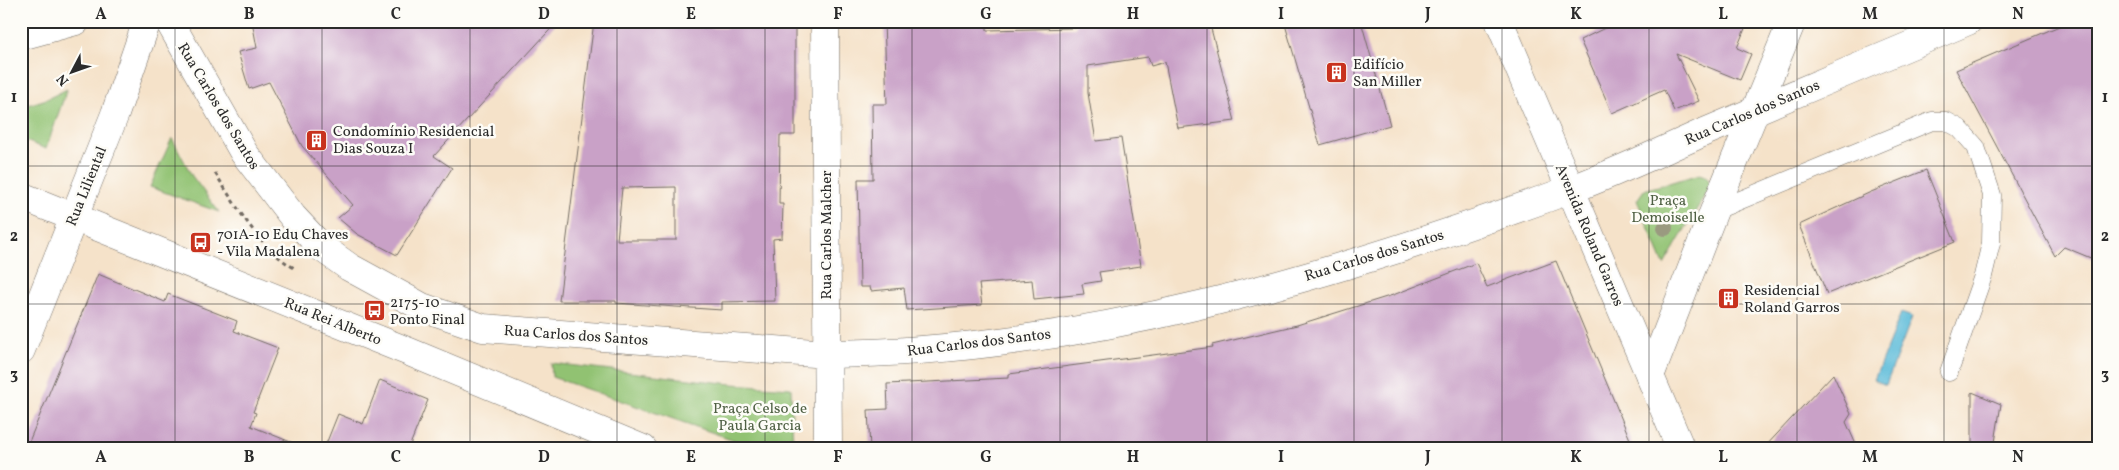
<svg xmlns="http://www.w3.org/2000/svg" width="2119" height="470" font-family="Vollkorn,serif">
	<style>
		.green { fill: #91c272; stroke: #5e764e }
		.water { fill: #5bbbd9; stroke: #437382 }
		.building { fill: #c9a1c7; fill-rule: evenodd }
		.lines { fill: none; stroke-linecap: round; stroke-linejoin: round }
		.lane-casing { stroke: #726b62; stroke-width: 19 }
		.street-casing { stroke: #726b62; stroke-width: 29 }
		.secondary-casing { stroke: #726b62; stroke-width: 29 }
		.path { stroke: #726b62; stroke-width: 3; stroke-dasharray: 4 4; stroke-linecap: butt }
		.lane { stroke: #fff; stroke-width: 18 }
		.street { stroke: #fff; stroke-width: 28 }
		.secondary { stroke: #fff; stroke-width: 28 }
		.tree { fill: #9a9a80 }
		.grid { fill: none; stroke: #2b2b2b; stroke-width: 1; stroke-opacity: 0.55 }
		.labels { text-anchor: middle; stroke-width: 5; stroke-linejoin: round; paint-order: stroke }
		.poi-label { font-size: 15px; fill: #2b2b2b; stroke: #fdfcf7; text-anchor: start }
		.street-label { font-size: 15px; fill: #2b2b2b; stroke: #fdfcf7 }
		.park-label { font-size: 15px; fill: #4f6044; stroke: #fdfcf7 }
		.neatline { fill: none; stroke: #2b2b2b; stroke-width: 2 }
		.grid-label { font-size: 16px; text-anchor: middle; font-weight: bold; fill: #2b2b2b }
	</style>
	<rect width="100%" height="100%" fill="#fdfcf7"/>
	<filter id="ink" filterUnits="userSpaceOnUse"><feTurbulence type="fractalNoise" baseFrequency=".02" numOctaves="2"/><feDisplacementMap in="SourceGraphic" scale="10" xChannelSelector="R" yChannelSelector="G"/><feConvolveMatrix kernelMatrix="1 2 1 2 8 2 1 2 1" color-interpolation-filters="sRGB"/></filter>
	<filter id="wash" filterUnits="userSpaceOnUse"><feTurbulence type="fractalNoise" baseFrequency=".0096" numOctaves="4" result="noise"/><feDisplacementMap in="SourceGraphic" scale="20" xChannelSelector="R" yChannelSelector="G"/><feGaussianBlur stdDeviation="1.12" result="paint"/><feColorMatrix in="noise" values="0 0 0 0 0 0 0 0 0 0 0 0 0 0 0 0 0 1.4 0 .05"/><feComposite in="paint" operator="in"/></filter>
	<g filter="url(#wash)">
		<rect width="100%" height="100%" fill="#f5e2c9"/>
		<path class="green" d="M 67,89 L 46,149 L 21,139 L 21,107 L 47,99 Z
			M 172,138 L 192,176 L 219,212 L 150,187 Z
			M 1700,174 L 1707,177 L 1711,185 L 1664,265 L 1637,200 L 1644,190 Z
			M 551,363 L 732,384 L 791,388 L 793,449 L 760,449 L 552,377 Z"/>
		<path class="water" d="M 1901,313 L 1912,317 L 1886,385 L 1874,380 Z"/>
		<g id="blocks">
			<path class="building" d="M 252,21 L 558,21 L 434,156 L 452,168 L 397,255 L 357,234 L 338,218 L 353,205 L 302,146 L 269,82 L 249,89 L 238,52 L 257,48 Z
				M 594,21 L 643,21 L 643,27 L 739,28 L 738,21 L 795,21 L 795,135 L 780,135 L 779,204 L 783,204 L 782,238 L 773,239 L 775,301 L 722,302 L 722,310 L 616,303 L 616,301 L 559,301 ZM 676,187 L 676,240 L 617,240 L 622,188 Z
				M 884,21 L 987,21 L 987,30 L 1076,28 L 1075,21 L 1209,21 L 1235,121 L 1178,128 L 1165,62 L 1151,66 L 1148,57 L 1088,66 L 1088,93 L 1096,141 L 1121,138 L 1141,266 L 1099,272 L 1101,281 L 1082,284 L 1084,294 L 1034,299 L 1032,280 L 979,284 L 982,305 L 907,310 L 904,288 L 871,291 L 870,287 L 860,287 L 858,179 L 873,179 L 872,104 L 887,104 Z
				M 1284,21 L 1361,21 L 1390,125 L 1320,145 Z
				M 1596,21 L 1748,21 L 1737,48 L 1751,54 L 1740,80 L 1676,54 L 1699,101 L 1674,111 L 1664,90 L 1612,113 L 1580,40 L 1607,27 Z
				M 2071,21 L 2098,21 L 2098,261 L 2064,247 L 2055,256 L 1956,70 Z
				M 1926,170 L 1955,242 L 1827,294 L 1799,225 L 1871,192 Z
				M 1556,261 L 1634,449 L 870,449 L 868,410 L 888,409 L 887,384 L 1009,378 L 1009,374 L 1213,347 L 1212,345 L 1297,325 L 1393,295 L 1476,263 L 1487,287 Z
				M 98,274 L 165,302 L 168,294 L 237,321 L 234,331 L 278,348 L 253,412 L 256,413 L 251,426 L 303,447 L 303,449 L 26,449 Z
				M 1833,374 L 1851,414 L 1846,422 L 1858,449 L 1763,449 Z
				M 380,380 L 428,400 L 410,445 L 419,449 L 324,449 L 338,414 L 363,424 Z
				M 1972,392 L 2001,404 L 1994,449 L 1972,449 Z"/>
		</g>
	</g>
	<g filter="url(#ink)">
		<use href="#blocks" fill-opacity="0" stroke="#726b62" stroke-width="1"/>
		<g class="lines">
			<defs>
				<path id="lane" d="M 1714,211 L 1932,121 L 1946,121 L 1959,128 L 1976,147 L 1992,195 L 1991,243 L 1983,276 L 1949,372"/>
				<path id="street" d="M 169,21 L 244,153 L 293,217 L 321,247 L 349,267 L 422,307 L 483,328 L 827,354 C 1081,352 1332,277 1569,190 C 1616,173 1661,151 1707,131 C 1794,94 1881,58 1968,21
					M 825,21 L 828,449
					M 21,36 L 76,21
					M 21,196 L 407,351 L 643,449
					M 21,350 L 115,114 L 147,21
					M 1650,376 L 1714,211 L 1792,21"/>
				<path id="secondary" d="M 1499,21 L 1681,449"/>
			</defs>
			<use href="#lane" class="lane-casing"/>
			<use href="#street" class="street-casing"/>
			<use href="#secondary" class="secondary-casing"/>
			<path class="path" d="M 215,173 C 237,207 260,249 296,269"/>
			<use href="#lane" class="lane"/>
			<use href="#street" class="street"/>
			<use href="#secondary" class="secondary"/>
		</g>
		<circle class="tree" cx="1665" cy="228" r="8"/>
	</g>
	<path class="grid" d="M 175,21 L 175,449M 322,21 L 322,449M 470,21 L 470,449M 617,21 L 617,449M 765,21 L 765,449M 912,21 L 912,449M 1060,21 L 1060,449M 1207,21 L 1207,449M 1354,21 L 1354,449M 1502,21 L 1502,449M 1649,21 L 1649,449M 1797,21 L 1797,449M 1944,21 L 1944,449M 21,166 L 2098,166M 21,304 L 2098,304"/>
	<defs>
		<symbol id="building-square" viewBox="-11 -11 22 22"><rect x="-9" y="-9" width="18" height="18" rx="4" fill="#c8321e" stroke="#fdfcf7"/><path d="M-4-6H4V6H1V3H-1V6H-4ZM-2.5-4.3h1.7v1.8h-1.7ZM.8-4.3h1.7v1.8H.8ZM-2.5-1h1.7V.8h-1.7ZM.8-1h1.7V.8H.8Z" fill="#fff"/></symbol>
		<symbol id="bus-square" viewBox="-11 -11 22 22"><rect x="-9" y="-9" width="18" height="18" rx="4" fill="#c8321e" stroke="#fdfcf7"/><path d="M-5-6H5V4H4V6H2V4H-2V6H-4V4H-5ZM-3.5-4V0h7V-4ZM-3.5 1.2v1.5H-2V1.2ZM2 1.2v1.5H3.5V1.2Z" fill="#fff"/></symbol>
	</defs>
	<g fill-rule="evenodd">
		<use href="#building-square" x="1324" y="60" width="25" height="25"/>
		<use href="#building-square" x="304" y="128" width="25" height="25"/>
		<use href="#bus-square" x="188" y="230" width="25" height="25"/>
		<use href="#building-square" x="1716" y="286" width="25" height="25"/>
		<use href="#bus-square" x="362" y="298" width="25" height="25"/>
	</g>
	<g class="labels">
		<g class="poi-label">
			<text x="1353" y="69">Edifício<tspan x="1353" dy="17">San Miller</tspan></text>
			<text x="333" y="136">Condomínio Residencial<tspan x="333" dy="17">Dias Souza I</tspan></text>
			<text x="217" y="239">701A-10 Edu Chaves<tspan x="217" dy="17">- Vila Madalena</tspan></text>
			<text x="1744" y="295">Residencial<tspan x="1744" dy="17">Roland Garros</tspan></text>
			<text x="390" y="307">2175-10<tspan x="390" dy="17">Ponto Final</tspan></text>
		</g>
		<g class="street-label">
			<text transform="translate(219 106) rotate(59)" y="5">Rua Carlos dos Santos</text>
			<text transform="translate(1752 112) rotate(-23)" y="5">Rua Carlos dos Santos</text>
			<text transform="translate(86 186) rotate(-68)" y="5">Rua Liliental</text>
			<text transform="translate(826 235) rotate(-90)" y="5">Rua Carlos Malcher</text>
			<text transform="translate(1590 235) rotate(67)" y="5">Avenida Roland Garros</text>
			<text transform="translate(1374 255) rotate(-17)" y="5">Rua Carlos dos Santos</text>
			<text transform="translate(333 321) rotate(22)" y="5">Rua Rei Alberto</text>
			<text transform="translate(576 335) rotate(4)" y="5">Rua Carlos dos Santos</text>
			<text transform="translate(979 342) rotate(-7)" y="5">Rua Carlos dos Santos</text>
		</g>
		<g class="park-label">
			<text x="1668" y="205">Praça<tspan x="1668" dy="17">Demoiselle</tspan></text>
			<text x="760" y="413">Praça Celso de<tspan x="760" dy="17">Paula Garcia</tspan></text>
		</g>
	</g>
	<rect width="2119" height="470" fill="none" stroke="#fdfcf7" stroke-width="55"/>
	<g transform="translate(72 72) rotate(229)" stroke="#fdfcf7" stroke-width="4" paint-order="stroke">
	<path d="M0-4L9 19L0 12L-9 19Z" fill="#2b2b2b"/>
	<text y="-8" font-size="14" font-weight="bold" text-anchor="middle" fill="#2b2b2b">N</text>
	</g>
	<rect x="28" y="28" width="2064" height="414" class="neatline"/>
	<g class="grid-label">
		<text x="101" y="19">A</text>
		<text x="249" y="19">B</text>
		<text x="396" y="19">C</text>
		<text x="544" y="19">D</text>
		<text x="691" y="19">E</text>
		<text x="838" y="19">F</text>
		<text x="986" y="19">G</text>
		<text x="1133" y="19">H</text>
		<text x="1281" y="19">I</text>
		<text x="1428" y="19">J</text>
		<text x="1576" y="19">K</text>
		<text x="1723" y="19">L</text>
		<text x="1870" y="19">M</text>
		<text x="2018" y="19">N</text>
		<text x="14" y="102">1</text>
		<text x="2105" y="102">1</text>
		<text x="14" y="241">2</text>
		<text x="2105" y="241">2</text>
		<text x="14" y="379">3</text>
		<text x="2105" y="379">3</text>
		<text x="101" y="462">A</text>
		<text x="249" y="462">B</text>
		<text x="396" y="462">C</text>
		<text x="544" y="462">D</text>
		<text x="691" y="462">E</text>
		<text x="838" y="462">F</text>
		<text x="986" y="462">G</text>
		<text x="1133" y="462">H</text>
		<text x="1281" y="462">I</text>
		<text x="1428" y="462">J</text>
		<text x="1576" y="462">K</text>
		<text x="1723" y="462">L</text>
		<text x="1870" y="462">M</text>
		<text x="2018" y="462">N</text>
	</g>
</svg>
